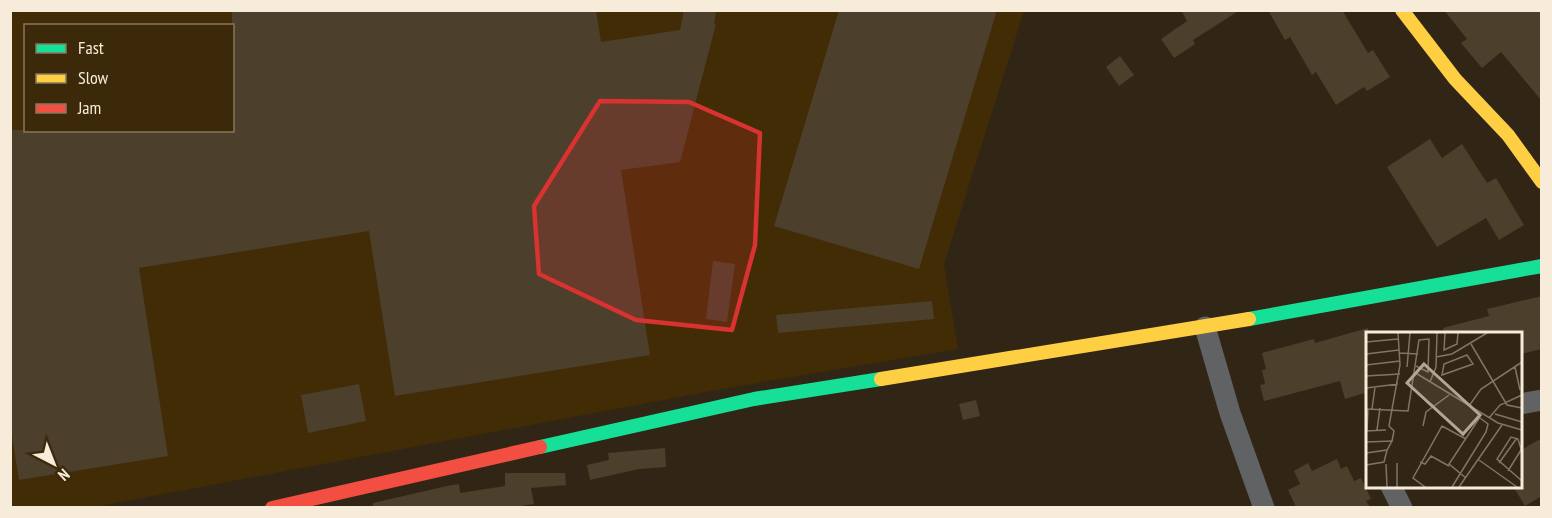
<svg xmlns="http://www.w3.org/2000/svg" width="1552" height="518" font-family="'PT Sans Narrow',sans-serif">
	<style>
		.built { fill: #412c06; fill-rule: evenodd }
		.building { fill: #4c3f2b }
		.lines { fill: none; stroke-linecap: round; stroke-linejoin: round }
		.street { stroke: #606263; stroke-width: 21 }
		.fast { stroke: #16e098; stroke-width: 14 }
		.slow { stroke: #ffcf43; stroke-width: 14 }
		.jam { stroke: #f24e42; stroke-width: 14 }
		.marked { fill: #d83231; fill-opacity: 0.2; stroke: #d83231; stroke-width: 4.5; stroke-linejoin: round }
		.inset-road { fill: none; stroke: #807564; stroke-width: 1.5 }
		.view { fill: #b2a695; fill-opacity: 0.15; stroke: #b2a695; stroke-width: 3 }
		.inset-edge { fill: none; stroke: #f7ebda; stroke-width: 3 }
	</style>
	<rect width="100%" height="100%" fill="#312615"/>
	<path class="built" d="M 10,11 L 1024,11 L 944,264 L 958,349 L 711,391 L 89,508 L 11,507 ZM 26,26 L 232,26 L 232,130 L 26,130 Z"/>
	<path class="building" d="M 232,10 L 596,10 L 601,42 L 680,30 L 684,10 L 716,10 L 714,25 L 716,24 L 680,162 L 621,170 L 650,355 L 395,396 L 369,231 L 139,268 L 168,456 L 19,480 L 10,424 L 10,130 L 232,130 Z
		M 839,10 L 997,10 L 919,269 L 774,226 Z
		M 1181,10 L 1240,10 L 1193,40 L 1195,44 L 1174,58 L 1161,39 L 1187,21 Z
		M 1268,10 L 1342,10 L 1368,53 L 1373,50 L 1390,77 L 1367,91 L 1364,87 L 1336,105 L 1316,72 L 1312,75 L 1290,37 L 1285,40 Z
		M 1444,10 L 1542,10 L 1542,101 L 1501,52 L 1482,68 L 1461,43 L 1467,39 Z
		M 1120,56 L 1134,75 L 1119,86 L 1106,67 Z
		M 1430,139 L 1442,158 L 1462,144 L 1487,183 L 1496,178 L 1524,225 L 1499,240 L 1486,218 L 1437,247 L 1387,167 Z
		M 713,261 L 735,264 L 727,322 L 706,319 Z
		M 1542,296 L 1542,349 L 1521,354 L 1521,333 L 1444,333 L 1443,328 L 1489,316 L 1487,309 Z
		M 932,301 L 934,319 L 778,333 L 776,315 Z
		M 1368,328 L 1368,392 L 1345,399 L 1340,381 L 1264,401 L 1260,385 L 1265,384 L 1262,370 L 1266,369 L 1262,353 L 1314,339 L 1315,343 Z
		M 359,384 L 366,421 L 308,433 L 301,395 Z
		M 976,400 L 980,416 L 963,420 L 959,404 Z
		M 1542,438 L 1542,496 L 1525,506 L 1513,486 L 1521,486 L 1521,450 Z
		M 665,448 L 666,467 L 639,469 L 590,480 L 587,465 L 609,460 L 608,453 Z
		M 1337,459 L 1341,469 L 1347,466 L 1354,481 L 1361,478 L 1371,499 L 1366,501 L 1370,507 L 1296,507 L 1288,490 L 1300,484 L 1294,471 L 1308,463 L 1312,471 Z
		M 505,473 L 565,473 L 566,485 L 531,488 L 534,504 L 514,507 L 373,507 L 373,503 L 447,486 L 459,484 L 460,493 L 505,486 Z"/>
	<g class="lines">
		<path class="street" d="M 1205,327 L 1230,413 L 1264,508
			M 1520,404 L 1542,400
			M 1391,486 L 1402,508"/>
		<path class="fast" d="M 1249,319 L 1542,266
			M 540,447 L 754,399 L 881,379"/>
		<path class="slow" d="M 1402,10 L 1455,79 L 1508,135 L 1542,182
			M 881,379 L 1249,319"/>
		<path class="jam" d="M 272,508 L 540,447"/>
	</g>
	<path class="marked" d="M 600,101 L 689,102 L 760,133 L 755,245 L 732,330 L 636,320 L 539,274 L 534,206 Z"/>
	<g transform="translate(1366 332)">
		<rect width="156" height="156" fill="#312615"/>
		<path class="inset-road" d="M 79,1 L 78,18 L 91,12 L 92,1M 0,10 L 32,7M 105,12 L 141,73 L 156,76M 33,21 L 52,22M 0,22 L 33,18M 101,23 L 107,32 L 76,43 L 78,32 ZM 70,25 L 86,22 L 121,1M 0,33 L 34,29M 41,35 L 44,1M 149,35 L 154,58M 48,40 L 132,91 L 156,98M 0,44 L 34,42M 64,50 L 70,35 L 71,1M 0,56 L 32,52M 103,74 L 115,57 L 156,30M 0,77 L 42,79 L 53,8 L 63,7 L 62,40 L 50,34M 6,77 L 9,55M 129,82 L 156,90M 123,86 L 134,73 L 156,63M 57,94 L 60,80 L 83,63M 11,98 L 14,76M 0,99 L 20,98M 1,99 L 2,77M 26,109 L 28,99 L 23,94 L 34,33 L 32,1M 0,110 L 26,109 L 21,118 L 0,121M 156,120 L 152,107 L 145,105 L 131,127 L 156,149M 113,128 L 151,155M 54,130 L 59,132 L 65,124 L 83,134M 31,131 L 31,155M 133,131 L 151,106M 20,132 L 21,155M 0,133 L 18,130 L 21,118M 142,139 L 155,118M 100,146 L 83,132 L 114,85M 59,155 L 47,146 L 76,94 L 100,107M 86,155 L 120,100 L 122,92 L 114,86M 93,155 L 136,93"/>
		<path class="view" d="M 58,32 L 114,83 L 97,102 L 41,51 Z"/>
		<rect width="156" height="156" class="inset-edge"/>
	</g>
	<rect width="1552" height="518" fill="none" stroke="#f7ebda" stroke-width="24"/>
	<rect x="24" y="24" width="210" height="108" fill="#3c290a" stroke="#87775d" stroke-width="1.5"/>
	<rect x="36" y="44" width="30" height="9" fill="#16e098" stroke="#87775d" stroke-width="1.5"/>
	<text x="78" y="54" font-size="18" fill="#f7ebda">Fast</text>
	<rect x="36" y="74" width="30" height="9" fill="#ffcf43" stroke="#87775d" stroke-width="1.5"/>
	<text x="78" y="84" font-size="18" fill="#f7ebda">Slow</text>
	<rect x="36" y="104" width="30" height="9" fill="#f24e42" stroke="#87775d" stroke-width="1.5"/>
	<text x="78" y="114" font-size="18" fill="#f7ebda">Jam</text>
	<g transform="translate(54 464) rotate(138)" stroke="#3c290a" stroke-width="4.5" paint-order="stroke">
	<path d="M0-4.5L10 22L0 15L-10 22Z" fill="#f7ebda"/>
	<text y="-9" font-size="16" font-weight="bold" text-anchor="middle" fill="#f7ebda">N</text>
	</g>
</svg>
